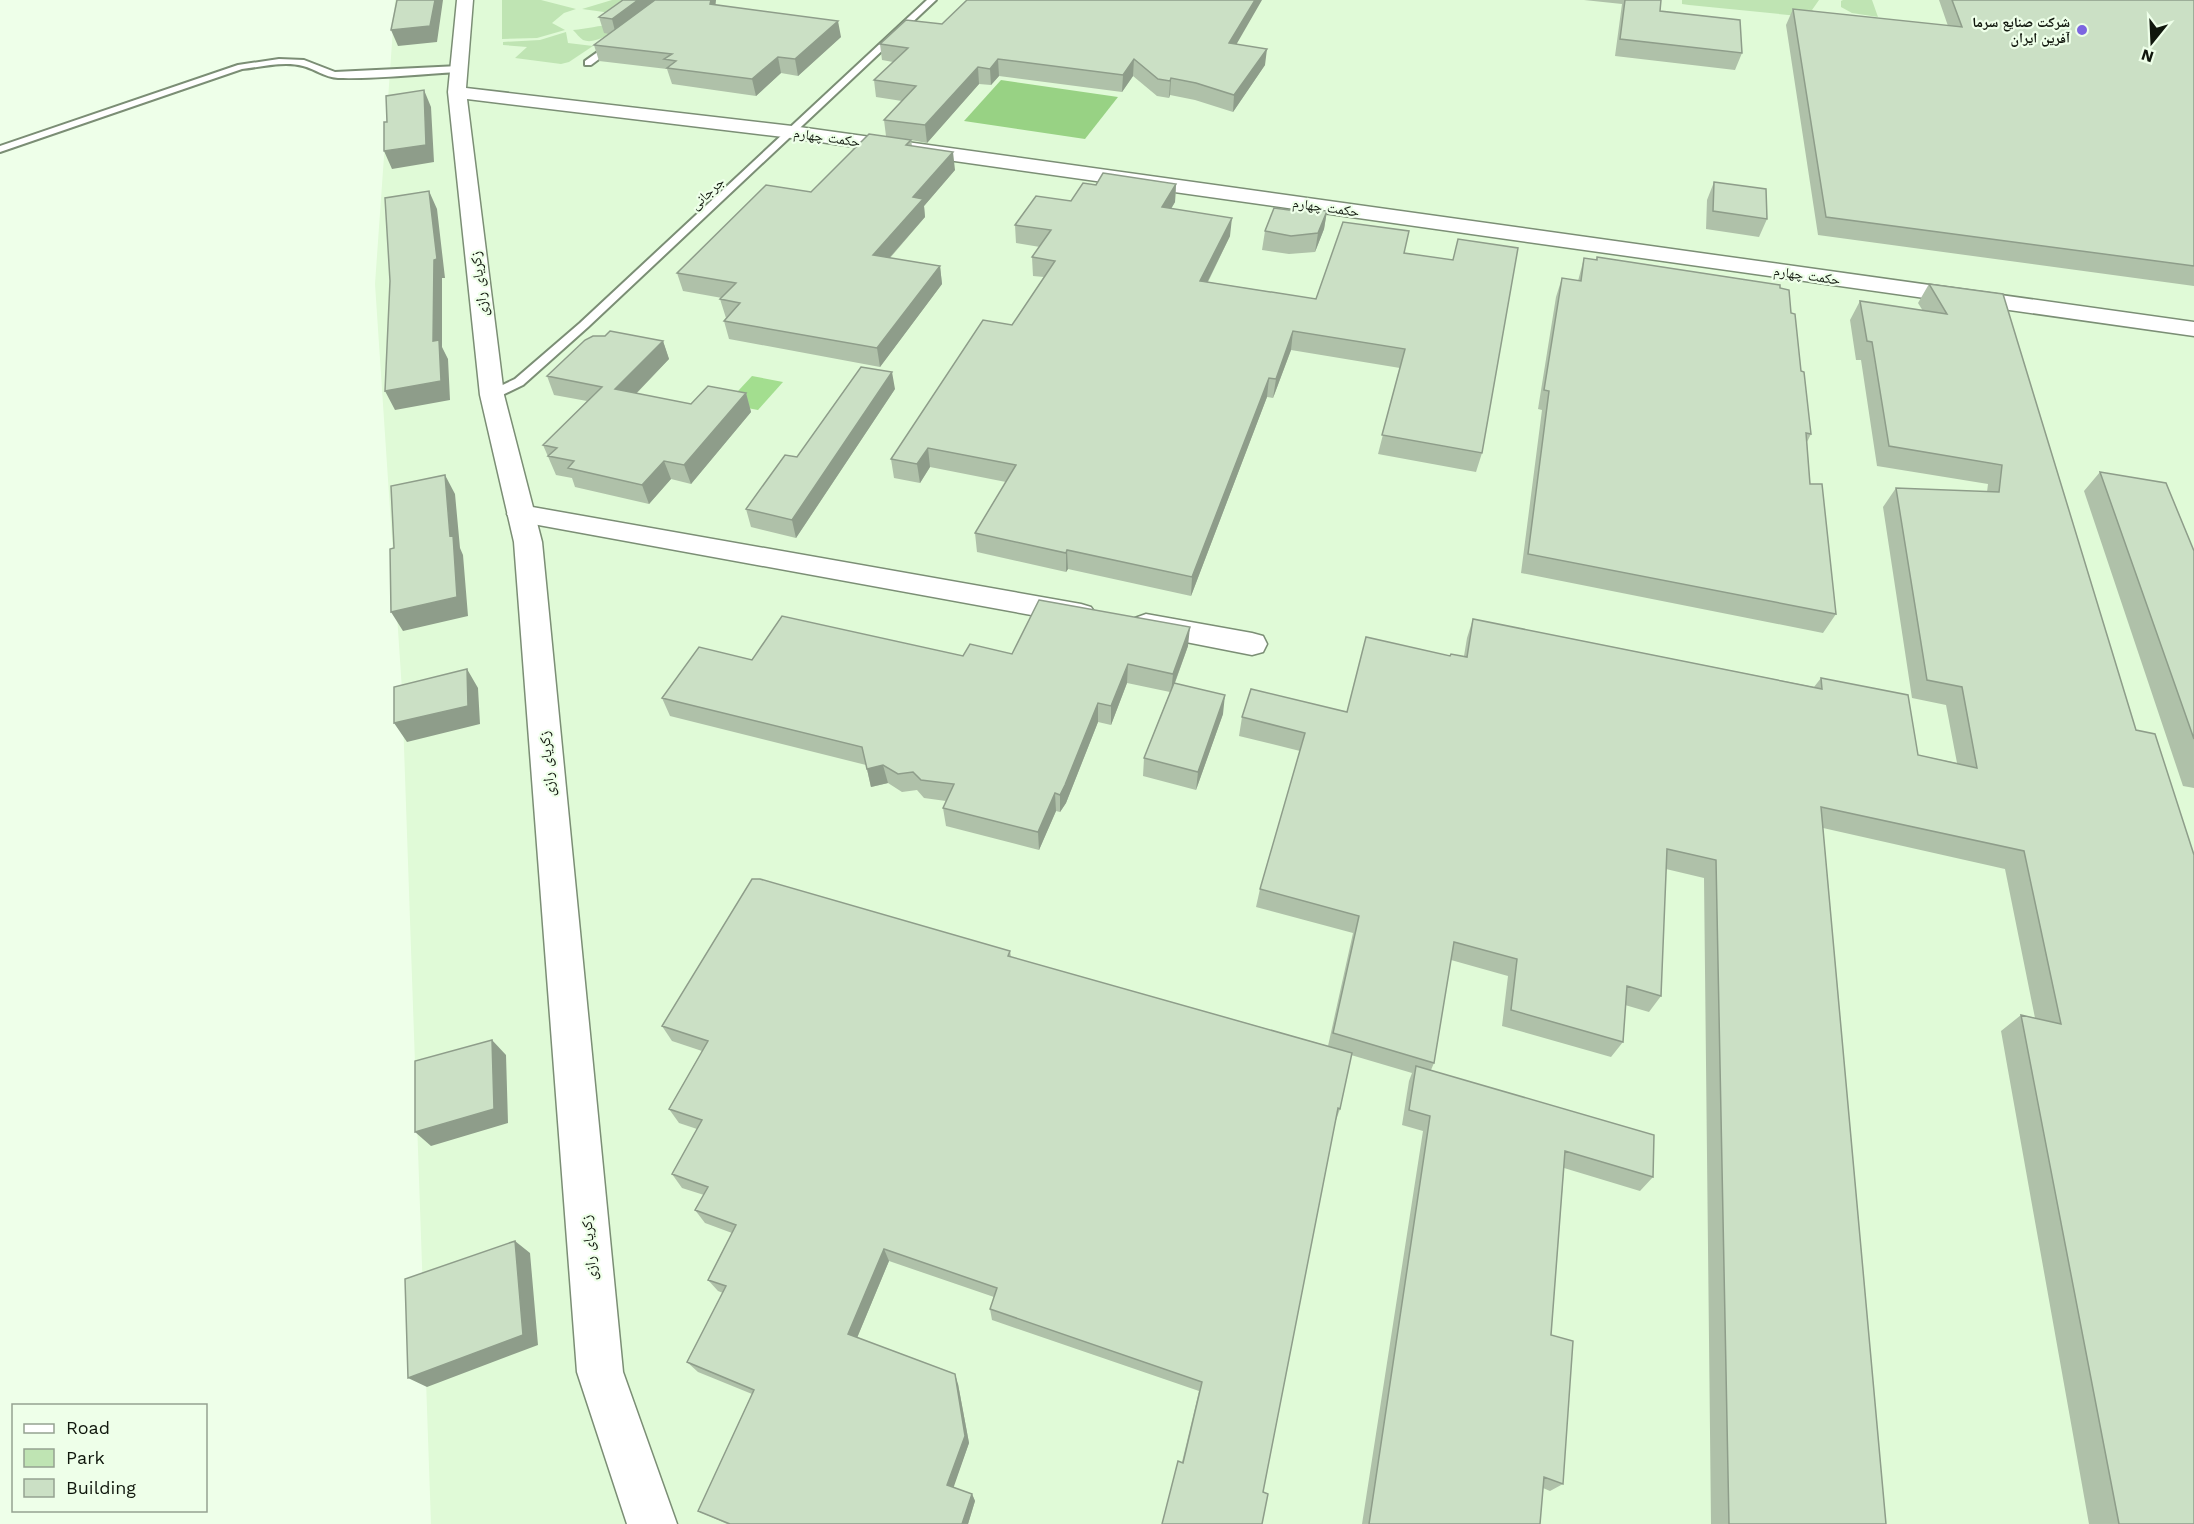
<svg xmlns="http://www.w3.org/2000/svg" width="2194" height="1524" font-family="'Work Sans','Noto Naskh Arabic',sans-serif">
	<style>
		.built { fill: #e0fad7 }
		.green { fill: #bfe4b3 }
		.forest { fill: #98d284 }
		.water { fill: #a3de8f }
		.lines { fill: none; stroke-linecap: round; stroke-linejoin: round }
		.service-casing { stroke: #7b8e75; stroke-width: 4 }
		.minor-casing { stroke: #7b8e75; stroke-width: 3 }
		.tertiary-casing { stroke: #7b8e75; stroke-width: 3 }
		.service { fill: #fff; fill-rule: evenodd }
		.minor { fill: #fff; fill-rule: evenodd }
		.tertiary { fill: #fff; fill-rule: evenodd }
		.wall { fill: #afc1a9 }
		.shaded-wall { fill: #8e9d8a }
		.building { fill: #cbe0c5; stroke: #8e9d8a; stroke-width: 1.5 }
		.poi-dot { fill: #7c65e0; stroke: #eeffe9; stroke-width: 2 }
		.labels { text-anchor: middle; stroke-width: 4.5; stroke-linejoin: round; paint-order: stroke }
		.far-poi-label { font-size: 14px; font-weight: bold; fill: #10170d; stroke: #eeffe9; text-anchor: end }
		.far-street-label { font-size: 14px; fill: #10170d; stroke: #eeffe9 }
		.street-label { font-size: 15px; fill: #10170d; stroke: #eeffe9 }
	</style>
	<rect width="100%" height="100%" fill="#eeffe9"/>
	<path class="built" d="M 395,0 L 2194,0 L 2194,1524 L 431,1524 L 402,690 L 375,284 Z"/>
	<path class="green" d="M 502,0 L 541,0 L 576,9 L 564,13 L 552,23 L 565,30 L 537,38 L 502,39 Z
		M 612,0 L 651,0 C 638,12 602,48 583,40 C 580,38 576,33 573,30 C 587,29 599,25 613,25 L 604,12 L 582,9 Z
		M 1682,0 L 1819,0 L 1812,10 L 1829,19 L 1689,5 L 1682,4 Z
		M 1872,0 L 1878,17 L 1852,13 L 1841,7 L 1841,1 L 1843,0 Z
		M 566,32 L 568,43 L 593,46 L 569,62 L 561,64 L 515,58 L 527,47 L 503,45 L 503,42 L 540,40 Z"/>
	<path class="forest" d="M 1001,80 L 1118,97 L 1085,139 L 964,121 Z"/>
	<path class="water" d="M 752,376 L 783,382 L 758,410 L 726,404 Z"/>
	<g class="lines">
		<defs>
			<path id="service" d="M 927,0 L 936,0 L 588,327 L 523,385 L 496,398 L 488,398 L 486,395 L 488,392 L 515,379 L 580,323 Z
				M 616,39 L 620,42 L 619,44 L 591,65 L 585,65 L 585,61 Z
				M 279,59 L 304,60 L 335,72 L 459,66 L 463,69 L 459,72 C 419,74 378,79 338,78 C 324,77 315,69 303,66 C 284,61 261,67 242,69 L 0,152 L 0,146 L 238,65 Z"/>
			<path id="minor" d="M 521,505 L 1081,604 L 1091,607 L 1096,614 L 1091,621 L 1081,624 L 511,520 L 507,514 L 511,508 Z
				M 1146,614 L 1252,633 L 1263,636 L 1267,644 L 1263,652 L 1252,655 L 1135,632 L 1131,625 L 1135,618 Z"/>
			<path id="tertiary" d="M 457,0 L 473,0 L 466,88 L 792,126 L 2194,322 L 2194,336 L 792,138 L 467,99 L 504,395 L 542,542 L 623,1372 L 677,1524 L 627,1524 L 577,1372 L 514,542 L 480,395 L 448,92 Z"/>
		</defs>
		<use href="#service" class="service-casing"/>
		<use href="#minor" class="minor-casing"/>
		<use href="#tertiary" class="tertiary-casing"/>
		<use href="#service" class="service"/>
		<use href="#minor" class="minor"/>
		<use href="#tertiary" class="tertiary"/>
	</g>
	<path class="wall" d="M 1584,0 L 1661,0 L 1660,11 L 1742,53 L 1735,70 L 1615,56 L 1622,4 Z
		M 1939,0 L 2194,0 L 2194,286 L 1818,235 L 1786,25 L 1793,9 L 1948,26 Z
		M 716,5 L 841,37 L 798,76 L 781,73 L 756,96 L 672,84 L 667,69 L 599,61 L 594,45 L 609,34 L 604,33 L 599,17 Z
		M 942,24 L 1237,44 L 1265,65 L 1233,112 L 1195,100 L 1170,95 L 1169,98 L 1157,96 L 1133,76 L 1122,92 L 999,76 L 991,85 L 979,84 L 927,143 L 911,140 L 912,146 L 955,170 L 924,206 L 925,217 L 890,258 L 940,266 L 942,284 L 880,367 L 729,339 L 724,321 L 726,318 L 720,299 L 722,298 L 683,291 L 677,273 L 811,192 L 886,136 L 884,120 L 902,101 L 876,97 L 874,80 L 893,62 L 882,60 L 880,44 Z
		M 1714,182 L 1767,219 L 1759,237 L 1706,229 L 1707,200 Z
		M 1176,184 L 1175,202 L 1171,209 L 1230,236 L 1208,282 L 1316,299 L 1405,253 L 1482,453 L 1476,472 L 1378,454 L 1400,368 L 1291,350 L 1273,398 L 1267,397 L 1191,596 L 1068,569 L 1066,572 L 977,552 L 975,533 L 1006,482 L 930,467 L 920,483 L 894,478 L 891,459 L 1012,325 L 1044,277 L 1033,276 L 1032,257 L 1040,247 L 1016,243 L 1015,225 L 1071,201 L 1096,185 Z
		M 1289,210 L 1327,211 L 1324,229 L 1315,252 L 1289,254 L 1262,250 L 1265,231 Z
		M 1597,257 L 1780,288 L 1791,313 L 1811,434 L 1807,442 L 1810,484 L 1836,614 L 1823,633 L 1521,573 L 1542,410 L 1538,409 L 1556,297 L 1562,278 L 1578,281 L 1584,258 L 1596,260 Z
		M 1929,284 L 2003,294 L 2194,1524 L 2089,1524 L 2001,1031 L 2021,1015 L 2035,1018 L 2005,869 L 1823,828 L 1886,1524 L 1711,1524 L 1704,878 L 1666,869 L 1661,996 L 1649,1012 L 1625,1005 L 1623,1042 L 1611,1057 L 1502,1026 L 1508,976 L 1451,960 L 1434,1063 L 1431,1070 L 1653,1177 L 1640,1191 L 1564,1168 L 1551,1335 L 1563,1484 L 1550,1491 L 1543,1488 L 1540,1524 L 1362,1524 L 1423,1131 L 1402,1125 L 1409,1081 L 1412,1073 L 1351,1055 L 1340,1109 L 1335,1123 L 1263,1492 L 1182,1462 L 1199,1391 L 992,1320 L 990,1309 L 994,1297 L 889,1261 L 857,1338 L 958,1384 L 969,1443 L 953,1487 L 972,1494 L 975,1501 L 968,1524 L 727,1524 L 698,1511 L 752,1394 L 698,1372 L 687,1362 L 723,1293 L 718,1291 L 708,1280 L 732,1233 L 705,1223 L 695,1210 L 704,1195 L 682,1188 L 672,1174 L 697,1129 L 679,1123 L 669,1109 L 702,1051 L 672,1041 L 662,1026 L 1010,951 L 1011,957 L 1328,1046 L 1353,933 L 1256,907 L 1260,889 L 1300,751 L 1239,736 L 1242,717 L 1347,712 L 1450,656 L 1464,656 L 1467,638 L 1473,619 L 1814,687 L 1821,678 L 1918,755 L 1957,763 L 1946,705 L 1912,698 L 1883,507 L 1896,488 L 1987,492 L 1988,484 L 1877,466 L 1861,360 L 1856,360 L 1850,320 L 1860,301 L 1923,311 L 1918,303 Z
		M 663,341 L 669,359 L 636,394 L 691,404 L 746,393 L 751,412 L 691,484 L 671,479 L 649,504 L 575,487 L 572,478 L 556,475 L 543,445 L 587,401 L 554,395 L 547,376 Z
		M 895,389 L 796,538 L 751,527 L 746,509 Z
		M 2100,472 L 2194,551 L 2194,788 L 2183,786 L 2084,491 Z
		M 1188,646 L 1175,683 L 1223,714 L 1196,790 L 1143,776 L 1144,758 L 1170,692 L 1127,683 L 1111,725 L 1098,722 L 1066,803 L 1060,812 L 1056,811 L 1039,850 L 946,826 L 943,808 L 946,801 L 924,798 L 917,790 L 902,792 L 888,783 L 871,787 L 866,765 L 670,716 L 662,698 L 752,660 L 963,656 Z"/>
	<path class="shaded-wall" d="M 435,0 L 443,0 L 437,42 L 398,46 L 391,30 Z
		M 638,0 L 663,0 L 616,35 L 612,19 Z
		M 711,0 L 716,0 L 714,20 L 710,4 Z
		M 1255,0 L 1262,0 L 1228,59 L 1229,43 Z
		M 838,21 L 841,37 L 798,76 L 795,59 Z
		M 1267,49 L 1265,65 L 1233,112 L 1234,95 Z
		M 778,57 L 781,73 L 756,96 L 752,79 Z
		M 998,59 L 999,76 L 991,85 L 990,69 Z
		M 1134,59 L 1133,76 L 1122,92 L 1123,75 Z
		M 978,67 L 979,84 L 927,143 L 925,125 Z
		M 1171,78 L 1170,95 L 1169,98 L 1170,81 Z
		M 424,90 L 431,107 L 434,162 L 392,169 L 384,151 Z
		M 953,152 L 955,170 L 924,206 L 925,217 L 876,273 L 873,255 L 913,197 Z
		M 1176,184 L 1175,202 L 1161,225 L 1162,207 Z
		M 429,191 L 437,209 L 445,278 L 442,278 L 442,347 L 448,359 L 450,400 L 395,410 L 385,391 L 433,341 Z
		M 1327,211 L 1324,229 L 1315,252 L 1318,233 Z
		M 1232,218 L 1230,236 L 1199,299 L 1200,281 Z
		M 940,266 L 942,284 L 880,367 L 877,348 Z
		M 1293,331 L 1291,350 L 1273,398 L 1276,379 Z
		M 663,341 L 669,359 L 622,408 L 615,389 Z
		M 892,372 L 895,389 L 796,538 L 792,520 Z
		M 1269,378 L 1267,397 L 1191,596 L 1192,577 Z
		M 746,393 L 751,412 L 691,484 L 684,465 Z
		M 928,448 L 930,467 L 920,483 L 917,464 Z
		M 664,461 L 671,479 L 649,504 L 642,485 Z
		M 445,475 L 455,494 L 460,548 L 463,555 L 468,616 L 403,631 L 391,612 L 450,536 Z
		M 1067,550 L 1068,569 L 1066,572 L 1066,553 Z
		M 1190,627 L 1188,646 L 1171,693 L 1173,674 Z
		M 1128,664 L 1127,683 L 1111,725 L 1111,706 Z
		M 467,669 L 478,688 L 480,724 L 407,742 L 394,723 Z
		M 1225,695 L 1223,714 L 1196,790 L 1198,772 Z
		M 1098,703 L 1098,722 L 1066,803 L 1060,812 L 1060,795 Z
		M 883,765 L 888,783 L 871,787 L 867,769 Z
		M 1055,793 L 1056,811 L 1039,850 L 1038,832 Z
		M 492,1040 L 506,1055 L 508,1123 L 431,1146 L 415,1132 Z
		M 515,1241 L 530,1253 L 538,1345 L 427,1387 L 408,1378 Z
		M 884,1249 L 889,1261 L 854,1345 L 848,1334 Z
		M 955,1374 L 958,1384 L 969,1443 L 952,1492 L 947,1485 Z
		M 972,1494 L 975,1501 L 968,1524 L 962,1524 Z"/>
	<path class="building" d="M 397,0 L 435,0 L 430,26 L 391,30 Z
		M 623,0 L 638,0 L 612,19 L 599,17 Z
		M 655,0 L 711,0 L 710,4 L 838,21 L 795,59 L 778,57 L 752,79 L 667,68 L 676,61 L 664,59 L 672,54 L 594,45 Z
		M 967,0 L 1255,0 L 1229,43 L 1267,49 L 1234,95 L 1196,83 L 1171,78 L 1170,81 L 1158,79 L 1134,59 L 1123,75 L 998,59 L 990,69 L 978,67 L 925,125 L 884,120 L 916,86 L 874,80 L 908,48 L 880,44 L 906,20 L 942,24 Z
		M 1625,0 L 1661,0 L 1660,11 L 1740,20 L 1742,53 L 1620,39 Z
		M 1952,0 L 2194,0 L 2194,266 L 1826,217 L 1793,9 L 1962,27 Z
		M 424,90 L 426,145 L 384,151 L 384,122 L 387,122 L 386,96 Z
		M 869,134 L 911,140 L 906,145 L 953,152 L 913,197 L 923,199 L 873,255 L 940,266 L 877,348 L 724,321 L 740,303 L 720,299 L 736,283 L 677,273 L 766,185 L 811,192 Z
		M 1103,173 L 1176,184 L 1162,207 L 1232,218 L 1200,281 L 1316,299 L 1343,222 L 1409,231 L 1404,253 L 1453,260 L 1458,239 L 1518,248 L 1482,453 L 1382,435 L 1405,349 L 1293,331 L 1276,379 L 1269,378 L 1192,577 L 1067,550 L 1066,553 L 975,533 L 1016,465 L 928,448 L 917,464 L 891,459 L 983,320 L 1012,325 L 1055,261 L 1032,257 L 1051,230 L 1015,225 L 1036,196 L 1071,201 L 1083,183 L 1096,185 Z
		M 1714,182 L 1766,189 L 1767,219 L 1713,211 Z
		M 429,191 L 437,259 L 434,260 L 433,341 L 439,340 L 441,381 L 385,391 L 390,281 L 385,198 Z
		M 1274,208 L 1289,210 L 1306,208 L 1327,211 L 1318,233 L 1291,236 L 1265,231 Z
		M 1597,257 L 1780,285 L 1780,288 L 1789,290 L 1791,313 L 1795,314 L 1801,371 L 1804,372 L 1811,434 L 1806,433 L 1810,484 L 1822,484 L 1836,614 L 1528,554 L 1549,391 L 1544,390 L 1562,278 L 1581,281 L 1584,258 L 1597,260 Z
		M 1929,284 L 2003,294 L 2136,730 L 2155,734 L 2194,855 L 2194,1524 L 2119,1524 L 2021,1015 L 2061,1024 L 2024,851 L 1821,807 L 1886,1524 L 1729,1524 L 1716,860 L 1667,849 L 1661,996 L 1627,986 L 1623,1042 L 1511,1010 L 1517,959 L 1454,942 L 1434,1063 L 1333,1033 L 1359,916 L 1260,889 L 1305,733 L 1242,717 L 1251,689 L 1347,712 L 1366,637 L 1450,656 L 1451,654 L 1467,657 L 1473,619 L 1822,689 L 1821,678 L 1908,695 L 1918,755 L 1977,768 L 1962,687 L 1927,680 L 1896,488 L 1999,492 L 2002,465 L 1889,446 L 1872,342 L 1867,341 L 1860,301 L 1947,314 Z
		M 610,331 L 663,341 L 615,389 L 691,404 L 708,386 L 746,393 L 684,465 L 664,461 L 642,485 L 568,468 L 574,461 L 548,456 L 557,448 L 543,445 L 602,387 L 547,376 L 585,340 L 593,336 L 605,336 Z
		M 861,367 L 892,372 L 792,520 L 746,509 L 785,455 L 797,457 Z
		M 2100,472 L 2166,483 L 2194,551 L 2194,739 Z
		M 445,475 L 450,536 L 453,535 L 457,597 L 391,612 L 390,549 L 394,548 L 391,486 Z
		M 1039,600 L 1190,627 L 1173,674 L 1128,664 L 1111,706 L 1098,703 L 1065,785 L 1060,795 L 1055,793 L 1038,832 L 943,808 L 954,784 L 921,780 L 913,772 L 898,774 L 883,765 L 867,769 L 862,747 L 662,698 L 699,647 L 752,660 L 782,616 L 963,656 L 970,644 L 1012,654 Z
		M 467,669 L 468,706 L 394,723 L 394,687 Z
		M 1174,683 L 1225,695 L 1198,772 L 1144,758 Z
		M 752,879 L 760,879 L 1010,951 L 1008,956 L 1352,1053 L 1340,1109 L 1338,1108 L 1263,1492 L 1268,1494 L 1262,1524 L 1162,1524 L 1178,1461 L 1183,1463 L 1202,1382 L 990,1309 L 997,1288 L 884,1249 L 848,1334 L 955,1374 L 965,1436 L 947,1485 L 972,1494 L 962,1524 L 730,1524 L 698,1511 L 754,1390 L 687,1362 L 726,1286 L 708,1280 L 736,1225 L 695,1210 L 708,1187 L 672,1174 L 702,1120 L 669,1109 L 708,1041 L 662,1026 Z
		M 492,1040 L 494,1109 L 415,1132 L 415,1061 Z
		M 1416,1066 L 1654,1135 L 1653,1177 L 1565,1151 L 1551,1335 L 1573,1341 L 1563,1484 L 1544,1477 L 1540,1524 L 1369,1524 L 1430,1116 L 1409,1110 Z
		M 515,1241 L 523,1335 L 408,1378 L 405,1279 Z"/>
	<circle class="poi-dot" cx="2082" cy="30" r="6"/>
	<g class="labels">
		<g class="far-poi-label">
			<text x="2070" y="27">شرکت صنایع سرما<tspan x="2070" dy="16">آفرین ایران</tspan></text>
		</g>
		<g class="far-street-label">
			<text transform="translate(827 137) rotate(8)" y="5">حکمت چهارم</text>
			<text transform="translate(707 193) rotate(-43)" y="5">جرجانی</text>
			<text transform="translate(1326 207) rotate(8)" y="5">حکمت چهارم</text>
			<text transform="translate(1807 275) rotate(8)" y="5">حکمت چهارم</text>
		</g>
		<g class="street-label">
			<text transform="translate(479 284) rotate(-97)" y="5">زکریای رازی</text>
			<text transform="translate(547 764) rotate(-95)" y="5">زکریای رازی</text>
			<text transform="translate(589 1248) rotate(-95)" y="5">زکریای رازی</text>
		</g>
	</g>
	<rect x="12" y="1404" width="195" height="108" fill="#eeffe9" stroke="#95a291" stroke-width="1.5"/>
	<rect x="24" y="1424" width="30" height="9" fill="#ffffff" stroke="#95a291" stroke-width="1.5"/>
	<text x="66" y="1434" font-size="18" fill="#10170d">Road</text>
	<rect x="24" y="1449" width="30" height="18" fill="#bfe4b3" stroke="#95a291" stroke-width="1.5"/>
	<text x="66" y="1464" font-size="18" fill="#10170d">Park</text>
	<rect x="24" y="1479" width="30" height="18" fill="#cbe0c5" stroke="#95a291" stroke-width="1.5"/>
	<text x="66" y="1494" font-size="18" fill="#10170d">Building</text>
	<g transform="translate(2152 42) rotate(198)" stroke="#eeffe9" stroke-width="4.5" paint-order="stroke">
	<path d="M0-4.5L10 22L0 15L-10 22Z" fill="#10170d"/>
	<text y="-9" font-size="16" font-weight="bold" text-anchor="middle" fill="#10170d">N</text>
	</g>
</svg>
